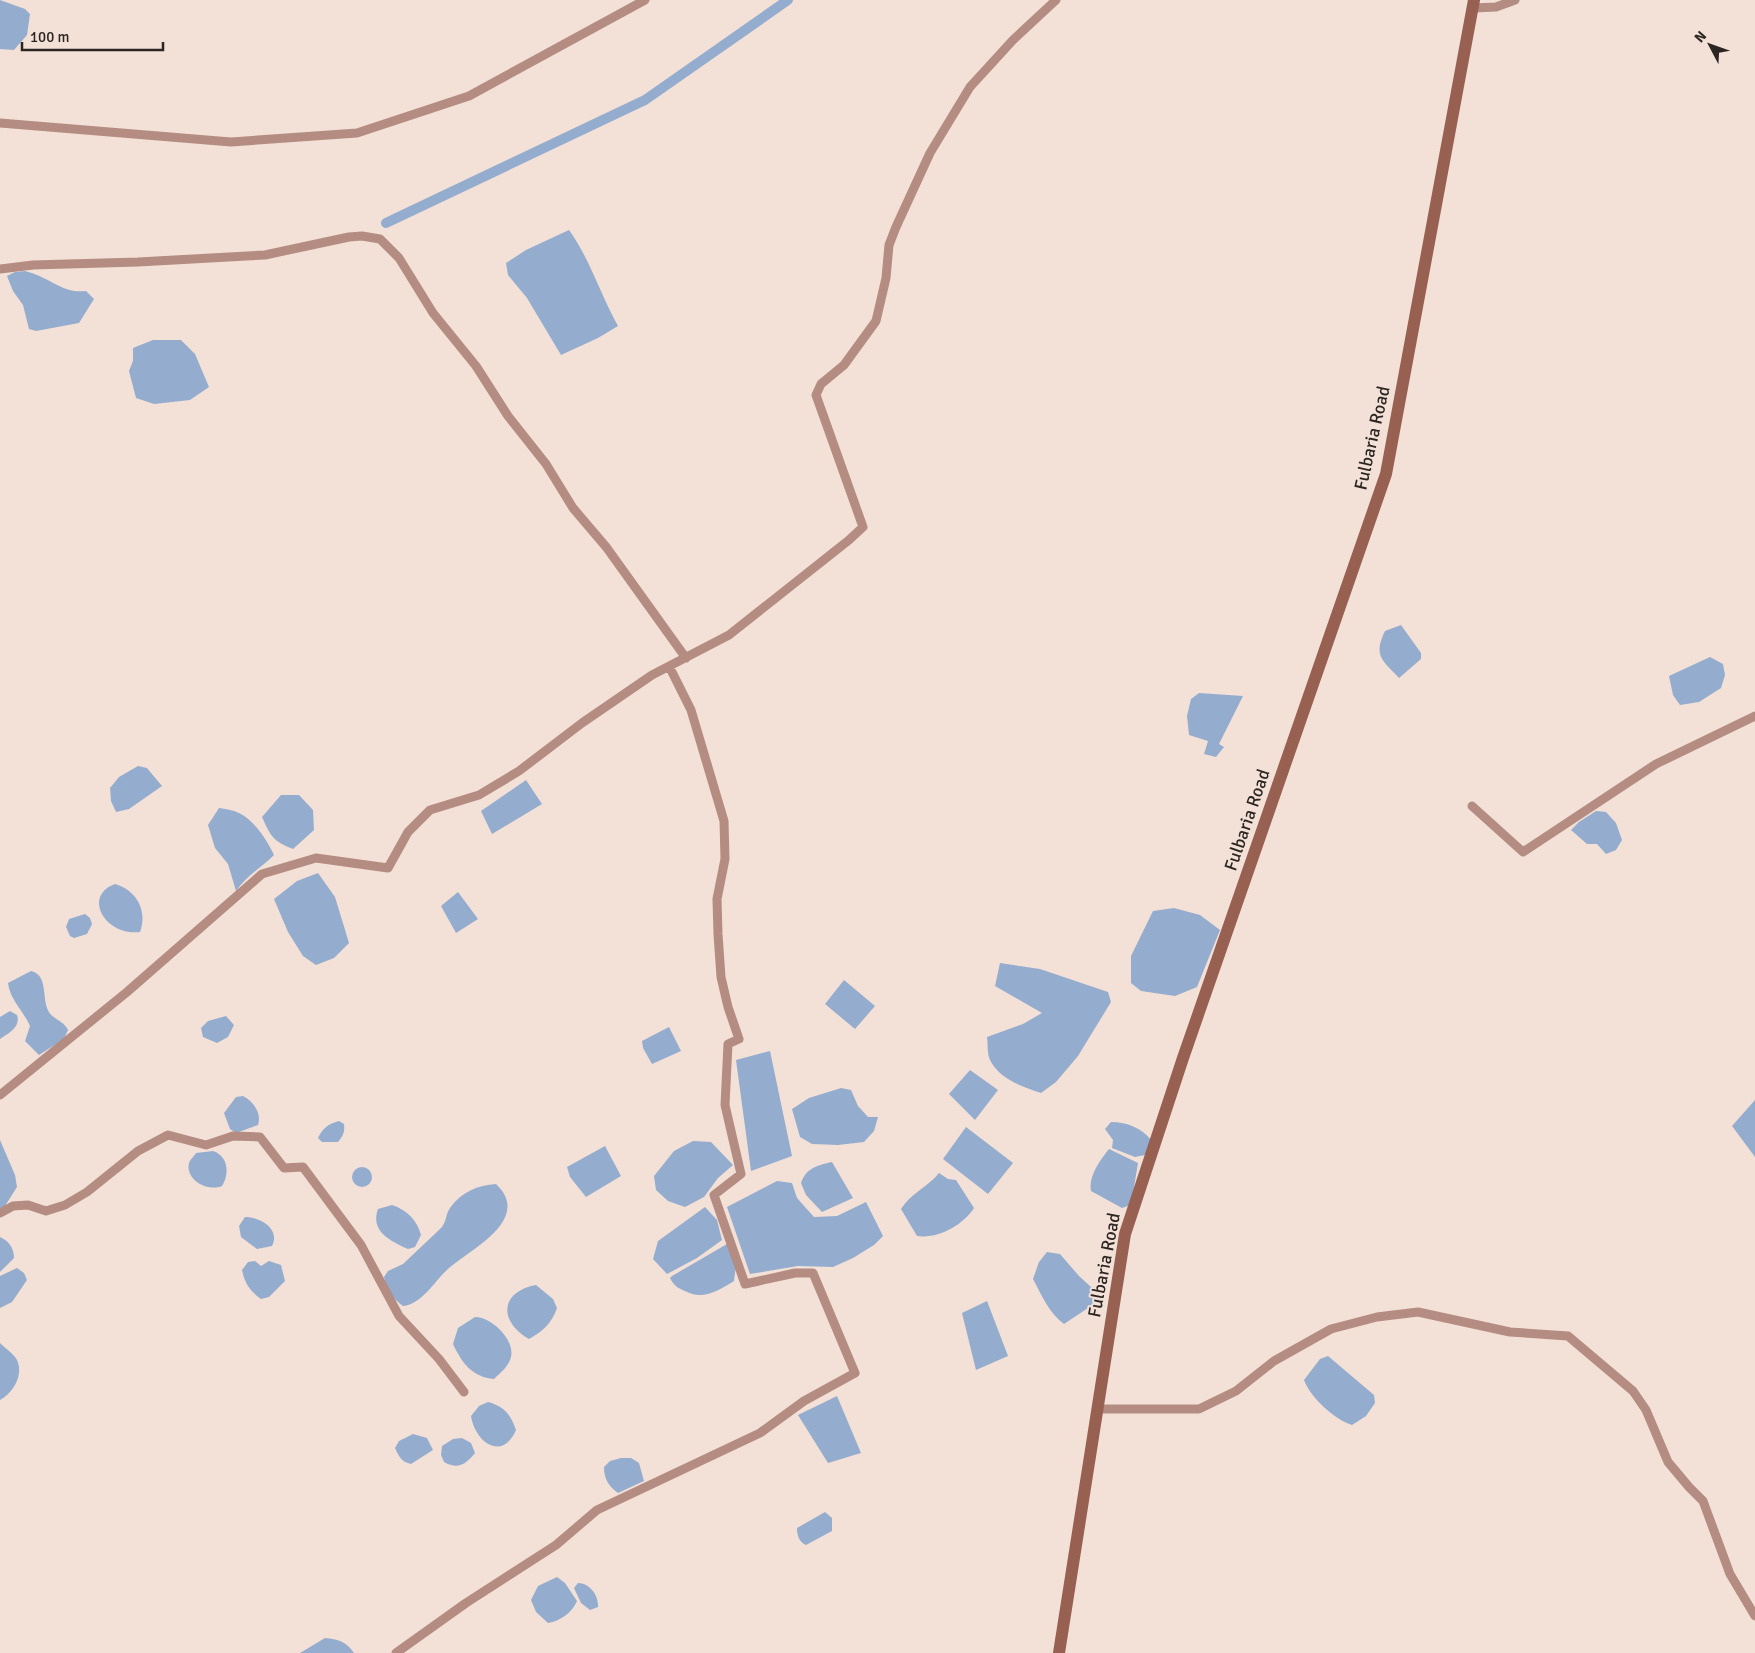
<svg xmlns="http://www.w3.org/2000/svg" width="1755" height="1653" font-family="Signika,sans-serif">
	<style>
		.water { fill: #94accd }
		.lines { fill: none; stroke-linecap: round; stroke-linejoin: round }
		.canal { stroke: #94accd; stroke-width: 10 }
		.street { stroke: #b48c81; stroke-width: 9 }
		.secondary { stroke: #986051; stroke-width: 12 }
		.labels { text-anchor: middle; stroke-width: 4; stroke-linejoin: round; paint-order: stroke }
		.street-label { font-size: 18px; fill: #2c2622; stroke: #f3e1d8 }
	</style>
	<rect width="100%" height="100%" fill="#f3e1d8"/>
	<path class="water" d="M 0,0 L 25,9 L 30,14 L 27,35 L 14,50 L 0,49 Z
		M 569,230 C 590,259 600,294 618,326 L 598,338 L 561,355 L 527,298 L 508,275 L 506,263 L 526,250 Z
		M 25,271 C 50,277 62,294 86,291 L 94,299 L 79,323 L 36,331 L 29,329 L 23,305 L 13,291 L 7,276 L 15,272 Z
		M 153,340 L 181,340 L 195,354 L 209,387 L 190,400 L 154,404 L 136,398 L 129,371 L 133,361 L 133,348 Z
		M 1401,625 L 1421,653 L 1421,659 L 1399,678 C 1382,660 1373,656 1385,631 Z
		M 1710,657 L 1723,664 L 1725,675 L 1721,688 L 1699,702 L 1680,705 L 1673,695 L 1669,676 Z
		M 1199,693 L 1243,696 L 1219,744 L 1224,747 L 1216,757 L 1204,754 L 1208,741 L 1189,735 L 1187,716 L 1191,699 Z
		M 138,766 L 147,768 L 162,786 L 129,809 L 116,812 L 111,801 L 110,788 L 119,777 Z
		M 526,780 L 542,804 L 492,834 L 481,811 Z
		M 281,795 L 299,795 L 313,810 L 314,830 L 293,849 C 273,841 271,837 262,817 Z
		M 219,808 C 225,809 233,810 239,813 C 254,820 267,840 274,855 C 261,868 246,876 236,891 L 228,864 L 215,848 L 208,825 Z
		M 1596,811 L 1606,812 L 1616,823 L 1622,840 L 1616,850 L 1606,854 L 1597,844 L 1587,844 L 1571,830 L 1579,822 Z
		M 318,873 L 335,897 L 349,943 L 334,958 L 316,965 L 303,956 L 288,932 L 274,899 L 297,881 Z
		M 115,884 C 136,890 148,910 140,932 C 105,936 82,896 115,884 Z
		M 458,892 L 478,919 L 456,933 L 441,906 Z
		M 1174,908 L 1200,915 L 1220,930 L 1197,987 L 1175,996 L 1141,991 L 1131,983 L 1131,956 L 1153,911 Z
		M 85,914 L 90,918 L 92,924 L 87,934 L 74,938 L 70,936 L 66,927 L 69,919 Z
		M 1000,963 L 1040,969 L 1108,992 L 1111,1002 L 1078,1056 L 1056,1082 L 1041,1093 C 1023,1087 999,1079 990,1060 C 987,1053 988,1044 987,1037 L 1023,1024 L 1042,1013 L 995,986 Z
		M 31,971 C 49,975 41,999 49,1012 C 53,1019 64,1021 68,1030 L 64,1039 L 39,1055 L 25,1041 L 30,1026 C 23,1010 10,1000 8,983 Z
		M 844,980 L 875,1006 L 855,1029 L 825,1004 Z
		M 10,1011 L 17,1015 C 21,1027 9,1033 0,1039 L 0,1017 Z
		M 226,1016 L 234,1025 L 228,1037 L 217,1043 L 203,1037 L 201,1028 L 208,1021 Z
		M 669,1027 L 681,1051 L 652,1064 L 643,1048 L 642,1041 Z
		M 770,1051 L 792,1156 L 751,1171 L 736,1060 Z
		M 970,1070 L 998,1090 L 975,1120 L 949,1094 Z
		M 841,1088 L 851,1090 L 858,1106 L 868,1117 L 878,1117 L 874,1131 L 864,1142 L 838,1145 L 812,1144 L 800,1137 L 792,1109 L 809,1098 Z
		M 243,1096 C 253,1101 262,1113 258,1125 L 236,1133 L 230,1129 L 224,1113 L 236,1097 Z
		M 1755,1100 L 1755,1157 L 1732,1126 Z
		M 339,1121 L 344,1124 C 345,1132 343,1136 338,1142 L 322,1142 L 318,1138 C 323,1128 328,1124 339,1121 Z
		M 1111,1122 C 1127,1122 1142,1128 1152,1141 L 1150,1154 L 1135,1157 L 1112,1148 L 1113,1140 L 1105,1129 Z
		M 966,1127 L 1013,1163 L 988,1194 L 943,1159 Z
		M 0,1140 L 15,1175 L 17,1187 L 5,1206 L 0,1209 Z
		M 693,1141 L 711,1142 L 733,1165 L 718,1178 L 704,1197 L 685,1207 L 668,1201 L 656,1190 L 654,1176 L 674,1151 Z
		M 605,1146 L 621,1176 L 586,1197 L 570,1177 L 567,1167 Z
		M 1109,1149 L 1138,1163 L 1131,1205 L 1122,1208 L 1091,1191 C 1088,1177 1100,1160 1109,1149 Z
		M 213,1151 C 228,1156 230,1173 222,1186 C 208,1192 185,1180 189,1163 C 190,1160 194,1156 196,1153 Z
		M 832,1162 L 853,1198 L 822,1212 L 806,1195 L 801,1183 C 806,1168 818,1165 832,1162 Z
		M352 1177a10 10 0 1 1 20 0a10 10 0 1 1-20 0Z
		M 939,1173 L 948,1179 L 956,1180 L 974,1208 C 962,1226 938,1239 917,1236 L 901,1209 C 911,1193 928,1187 939,1173 Z
		M 777,1181 L 792,1183 L 797,1198 L 814,1217 L 837,1216 L 866,1202 L 883,1236 L 874,1245 L 853,1258 L 833,1267 L 798,1266 L 750,1274 L 727,1207 Z
		M 496,1184 C 533,1219 471,1249 449,1268 C 435,1280 423,1304 403,1306 C 392,1298 387,1290 384,1277 L 388,1271 L 403,1264 L 440,1229 C 447,1222 445,1215 450,1208 C 461,1192 478,1185 496,1184 Z
		M 392,1205 C 407,1210 417,1220 421,1235 L 415,1247 L 408,1249 C 390,1241 370,1231 378,1209 Z
		M 705,1207 L 717,1220 L 722,1240 L 697,1258 L 667,1274 L 653,1259 L 658,1241 Z
		M 245,1217 C 259,1217 281,1228 272,1246 L 257,1249 L 241,1237 L 239,1226 Z
		M 0,1237 C 9,1241 14,1248 14,1258 L 0,1272 Z
		M 727,1244 L 736,1265 L 734,1281 C 719,1290 703,1301 685,1291 C 678,1288 674,1286 670,1278 L 672,1276 Z
		M 1047,1252 L 1060,1254 L 1079,1276 L 1103,1298 L 1064,1324 C 1049,1313 1041,1294 1033,1279 L 1039,1262 Z
		M 255,1261 L 261,1266 L 269,1261 L 281,1265 L 285,1281 L 269,1297 L 261,1299 C 250,1291 245,1284 242,1270 L 248,1262 Z
		M 17,1268 L 24,1273 L 27,1280 L 12,1302 L 0,1308 L 0,1276 Z
		M 536,1285 L 553,1299 L 557,1308 C 552,1323 543,1331 529,1339 C 499,1322 499,1292 536,1285 Z
		M 987,1301 L 1008,1356 L 976,1370 L 962,1313 Z
		M 475,1317 C 491,1317 515,1339 511,1357 C 509,1366 500,1373 494,1379 C 472,1377 462,1363 453,1344 L 458,1328 Z
		M 0,1343 C 5,1348 14,1354 17,1360 C 24,1375 13,1393 0,1400 Z
		M 1328,1356 L 1374,1395 L 1375,1403 L 1366,1416 L 1352,1425 C 1335,1420 1310,1397 1304,1380 L 1320,1359 Z
		M 837,1396 L 861,1453 L 828,1463 L 798,1415 Z
		M 488,1402 C 504,1406 511,1415 516,1430 C 502,1462 475,1442 471,1416 L 479,1406 Z
		M 413,1434 L 427,1438 L 433,1450 L 411,1464 C 402,1462 399,1457 395,1448 L 399,1441 Z
		M 462,1438 L 471,1443 L 475,1453 C 466,1464 458,1470 444,1462 L 441,1455 L 442,1446 L 453,1439 Z
		M 621,1458 L 631,1458 L 639,1463 L 644,1481 L 618,1493 C 608,1486 604,1478 604,1467 L 610,1461 Z
		M 825,1512 L 832,1518 L 832,1531 L 806,1545 C 799,1542 797,1535 797,1528 Z
		M 557,1577 L 565,1583 L 577,1601 C 572,1613 560,1621 548,1623 L 536,1612 L 531,1600 L 538,1586 Z
		M 578,1583 C 590,1583 599,1596 598,1607 L 590,1610 L 581,1603 L 574,1588 Z
		M 325,1638 C 338,1639 347,1642 354,1653 L 300,1653 Z"/>
	<g class="lines">
		<path class="canal" d="M 386,223 L 645,100 L 788,0"/>
		<path class="street" d="M 1473,8 L 1496,7 L 1515,0
			M 0,123 L 231,142 L 357,133 L 469,96 L 645,0
			M 0,269 L 33,265 L 138,262 L 265,255 L 349,237 L 362,236 L 380,239 L 399,258 L 433,313 L 476,366 L 508,416 L 546,464 L 573,508 L 607,548 L 686,658
			M 1472,806 L 1523,852 L 1656,764 L 1755,716
			M 0,1095 L 127,992 L 262,874 L 316,858 L 388,868 L 408,832 L 430,810 L 479,795 L 519,771 L 582,723 L 652,675 L 729,635 L 849,540 L 863,527 L 816,395 L 821,384 L 844,365 L 876,321 L 886,278 L 889,245 L 896,227 L 930,153 L 970,87 L 1013,40 L 1056,0
			M 0,1213 L 13,1206 L 28,1205 L 46,1211 L 65,1205 L 87,1192 L 138,1151 L 168,1135 L 206,1145 L 233,1136 L 260,1137 L 284,1168 L 303,1167 L 361,1245 L 399,1316 L 439,1359 L 464,1392
			M 1097,1409 L 1199,1409 L 1236,1391 L 1274,1361 L 1331,1329 L 1377,1317 L 1418,1312 L 1510,1332 L 1568,1336 L 1633,1391 L 1646,1410 L 1668,1462 L 1689,1487 L 1703,1501 L 1730,1574 L 1755,1616
			M 396,1653 L 466,1603 L 556,1545 L 597,1510 L 760,1433 L 804,1401 L 855,1373 L 813,1273 L 795,1273 L 745,1284 L 714,1195 L 741,1174 L 725,1105 L 728,1044 L 739,1039 L 728,1007 L 721,977 L 718,934 L 717,899 L 725,859 L 724,821 L 691,710 L 669,666"/>
		<path class="secondary" d="M 1059,1653 L 1125,1234 L 1183,1058 L 1386,474 L 1474,0"/>
	</g>
	<g class="labels">
		<g class="street-label">
			<text transform="translate(1372 438) rotate(-77)" y="6">Fulbaria Road</text>
			<text transform="translate(1247 820) rotate(-71)" y="6">Fulbaria Road</text>
			<text transform="translate(1104 1265) rotate(-79)" y="6">Fulbaria Road</text>
		</g>
	</g>
	<g transform="translate(1710 45) rotate(311)" stroke="#f3e1d8" stroke-width="4" paint-order="stroke">
	<path d="M0-4L9 19L0 12L-9 19Z" fill="#2c2622"/>
	<text y="-8" font-size="14" font-weight="bold" text-anchor="middle" fill="#2c2622">N</text>
	</g>
	<path d="M22 42v8h141v-8" fill="none" stroke="#2c2622" stroke-width="2.5"/>
	<text x="30" y="42" font-size="15" fill="#2c2622" stroke="#f3e1d8" stroke-width="4" paint-order="stroke">100 m</text>
</svg>
